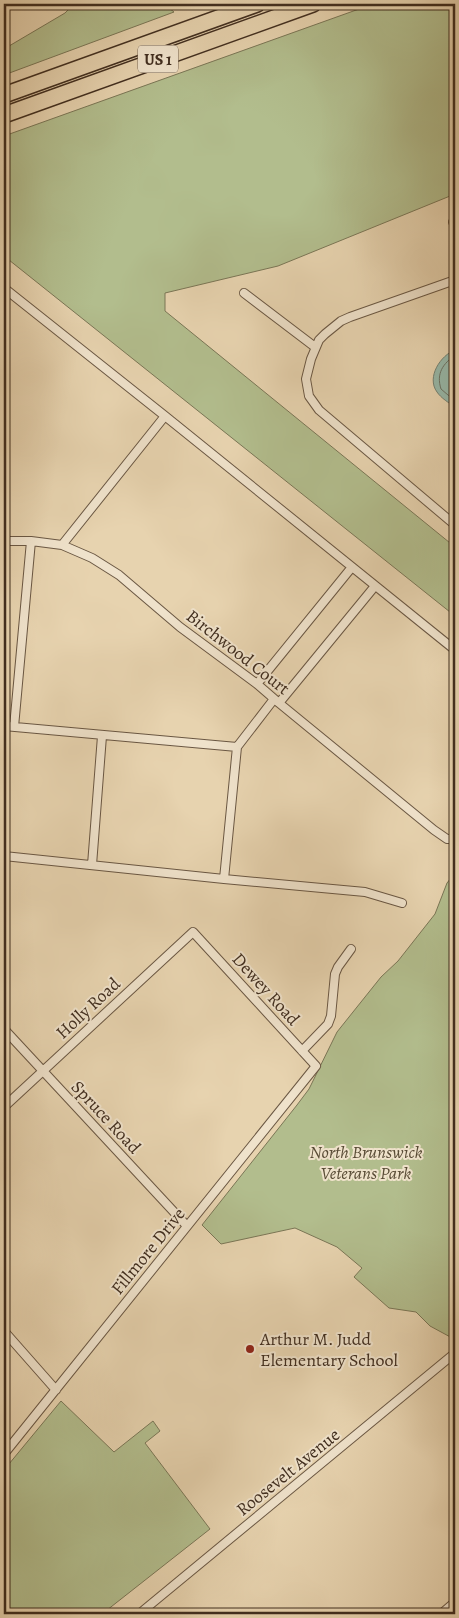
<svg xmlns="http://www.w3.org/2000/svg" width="459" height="1618" font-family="Alegreya,serif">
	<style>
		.green { fill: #b2bd8d; stroke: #7a7656 }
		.water { fill: #97b8a9; stroke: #758172 }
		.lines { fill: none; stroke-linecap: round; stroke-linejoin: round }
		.shore { stroke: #6c7364; stroke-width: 1 }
		.street-casing { stroke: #6a5743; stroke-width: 10 }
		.highway-casing { stroke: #412e1f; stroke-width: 18 }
		.street { stroke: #efe2cb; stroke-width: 8 }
		.highway { stroke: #e7d3af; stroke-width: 15 }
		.poi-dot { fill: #8f2418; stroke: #efe2cb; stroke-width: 2 }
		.labels { text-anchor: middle; stroke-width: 4; stroke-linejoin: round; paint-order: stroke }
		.shield { fill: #efe2cb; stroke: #756453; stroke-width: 1 }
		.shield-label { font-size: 16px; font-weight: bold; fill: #412e1f }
		.street-label { font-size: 18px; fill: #412e1f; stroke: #efe2cb }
		.park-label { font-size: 18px; font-style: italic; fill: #584b35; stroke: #efe2cb }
		.poi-label { font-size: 18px; fill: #412e1f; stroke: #efe2cb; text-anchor: start }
	</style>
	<rect width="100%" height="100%" fill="#e7d3af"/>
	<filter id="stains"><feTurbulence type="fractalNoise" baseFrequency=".004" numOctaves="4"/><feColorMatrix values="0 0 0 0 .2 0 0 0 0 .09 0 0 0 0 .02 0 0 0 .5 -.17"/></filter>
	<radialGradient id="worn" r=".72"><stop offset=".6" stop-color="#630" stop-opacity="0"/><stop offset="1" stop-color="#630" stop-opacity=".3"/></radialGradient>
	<path class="green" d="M 74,4 L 164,4 L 174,12 L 4,75 L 4,49 L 65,13 Z
		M 373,4 L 455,4 L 455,194 L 278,266 L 165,293 L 165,311 L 455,547 L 455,616 L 4,256 L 4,136 Z
		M 455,873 L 455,1338 L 454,1339 L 430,1326 L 416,1312 L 389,1308 L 354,1277 L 362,1268 L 337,1247 L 295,1228 L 221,1244 L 202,1225 L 297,1105 L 309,1089 L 337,1032 L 381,977 L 398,961 L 435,914 L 447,883 Z
		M 61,1401 L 114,1452 L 153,1421 L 160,1431 L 145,1443 L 210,1529 L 102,1614 L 9,1614 L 4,1609 L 4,1470 Z"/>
	<path class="water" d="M 455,350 L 455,407 C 449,403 441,398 437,392 C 426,377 441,355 455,350 Z"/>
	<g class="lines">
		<path class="shore" d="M 455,355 C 443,364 436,373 441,389 L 455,401"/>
		<defs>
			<path id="street" d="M 453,222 L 455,227
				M 455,280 L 350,317 L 341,321 L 325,334 L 319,340 L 311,359 L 306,379 L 309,396 L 319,410 L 455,525
				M 4,288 L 165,416 L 455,650
				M 244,293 L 315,347
				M 4,541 L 31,541 L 62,545 L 92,558 L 119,575 L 180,627 L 257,684 L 279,703 L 434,830 L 447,839 L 455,839
				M 62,545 L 165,416
				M 257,684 L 352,567
				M 279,703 L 375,586
				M 4,726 L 237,747 L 274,699
				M 14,727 L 31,541
				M 4,856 L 224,879 L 365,892 L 402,903
				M 92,865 L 102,736
				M 224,879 L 237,747
				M 4,1029 L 187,1226
				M 302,1051 L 328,1024 L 331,1016 L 335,974 L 338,967 L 351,949
				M 4,1107 L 193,932 L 316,1066 L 4,1454
				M 4,1331 L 56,1390
				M 139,1614 L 455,1353
				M 441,1614 L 455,1602"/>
			<path id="highway" d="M 4,95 L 257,4
				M 4,115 L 313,4"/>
		</defs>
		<use href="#street" class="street-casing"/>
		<use href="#highway" class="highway-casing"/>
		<use href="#street" class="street"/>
		<use href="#highway" class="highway"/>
	</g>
	<circle class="poi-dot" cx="250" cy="1349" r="5"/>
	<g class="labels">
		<rect class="shield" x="138" y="45.5" width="40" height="27" rx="4"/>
		<g class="shield-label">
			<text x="158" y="65">US 1</text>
		</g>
		<g class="street-label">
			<text transform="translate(238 652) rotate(38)" y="6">Birchwood Court</text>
			<text transform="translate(266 989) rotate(48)" y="6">Dewey Road</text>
			<text transform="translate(88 1008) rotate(-43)" y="6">Holly Road</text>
			<text transform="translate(106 1117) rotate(47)" y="6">Spruce Road</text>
			<text transform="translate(148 1251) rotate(-51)" y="6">Fillmore Drive</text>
			<text transform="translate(288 1472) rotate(-39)" y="6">Roosevelt Avenue</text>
		</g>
		<g class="park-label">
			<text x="366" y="1158">North Brunswick<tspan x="366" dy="21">Veterans Park</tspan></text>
		</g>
		<g class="poi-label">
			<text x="260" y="1345">Arthur M. Judd<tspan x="260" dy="21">Elementary School</tspan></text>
		</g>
	</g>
	<rect width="459" height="1618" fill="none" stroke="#e7d3af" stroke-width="20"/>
	<rect x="5" y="5" width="449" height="1608" fill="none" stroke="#412e1f" stroke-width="2.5"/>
	<rect x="10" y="10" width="439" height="1598" fill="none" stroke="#412e1f"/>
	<rect width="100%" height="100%" filter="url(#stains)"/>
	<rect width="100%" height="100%" fill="url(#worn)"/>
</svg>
